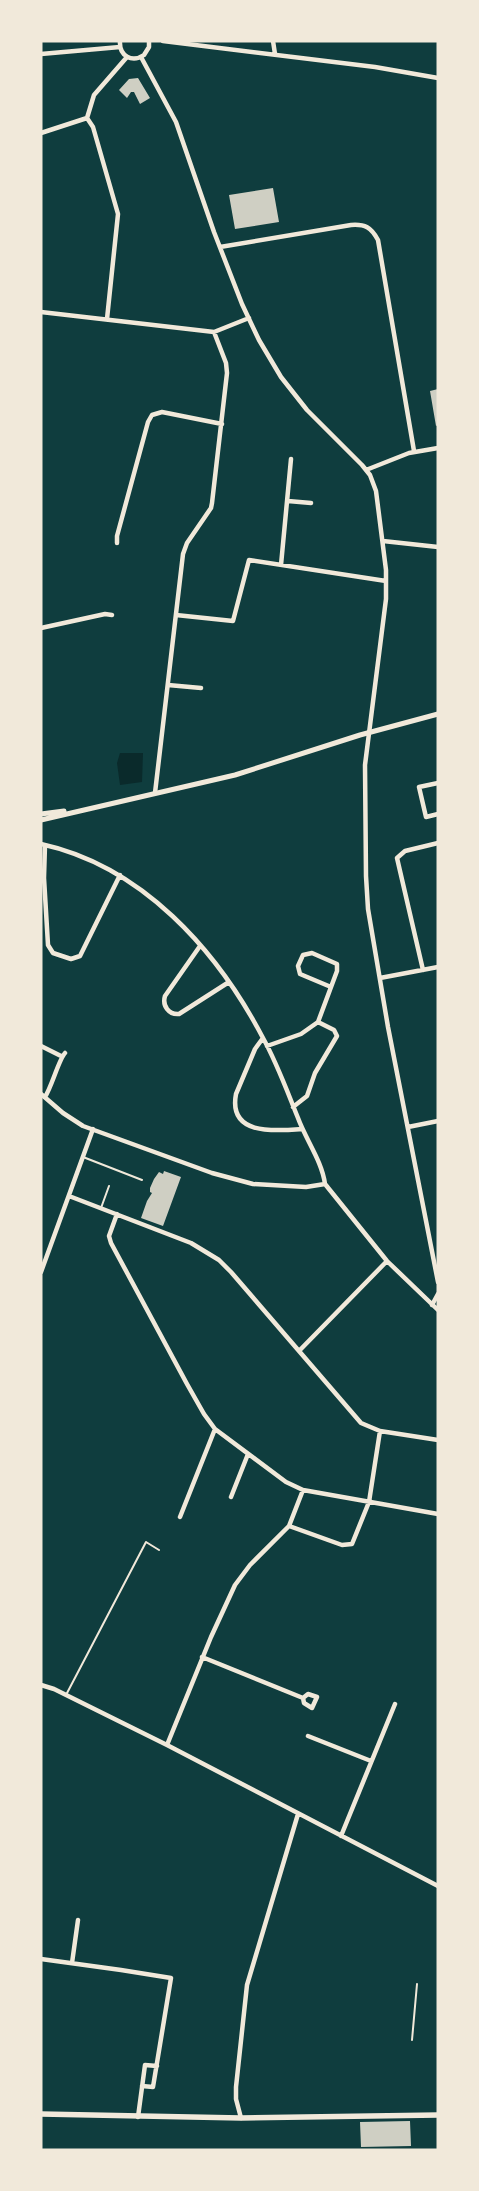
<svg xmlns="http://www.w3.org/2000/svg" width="479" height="2191" font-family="'Varela Round',sans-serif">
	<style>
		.water { fill: #0a2a2b }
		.building { fill: #cfcfc3 }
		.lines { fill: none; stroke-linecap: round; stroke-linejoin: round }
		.service { stroke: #f1e9da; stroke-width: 2 }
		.minor { stroke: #f1e9da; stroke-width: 4.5 }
		.tertiary { stroke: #f1e9da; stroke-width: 5 }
		.secondary { stroke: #f1e9da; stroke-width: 5.5 }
	</style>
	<rect width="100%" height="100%" fill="#0f3d3e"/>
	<path class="water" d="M 120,753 L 143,753 L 142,782 L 120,785 L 117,763 Z"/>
	<path class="building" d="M 138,78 L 150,98 L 140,104 L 134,92 L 131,92 L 127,98 L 119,90 L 129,79 Z
		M 273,188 L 279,222 L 235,229 L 229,195 Z
		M 438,389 L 438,425 L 436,426 L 430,391 Z
		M 164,1171 L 181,1177 L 163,1226 L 141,1218 L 147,1201 L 152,1193 L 150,1192 L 150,1188 L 154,1179 L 159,1172 L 163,1174 Z
		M 410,2121 L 411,2146 L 361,2147 L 360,2122 Z"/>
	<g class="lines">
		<path class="service" d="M 83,1157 L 142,1180
			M 101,1208 L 109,1186
			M 66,1695 L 146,1542 L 159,1550
			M 412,2040 L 417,1984"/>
		<path class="minor" d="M 120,41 C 119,56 132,63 144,55 L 149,47 L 149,41
			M 163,41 L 375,67 L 438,78
			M 273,41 L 275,54
			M 41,54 L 120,47
			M 141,57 L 176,122 L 214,232 L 242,304 L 259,340 L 281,377 L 307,410 L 362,465 L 370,475 L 376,491 L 386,570 L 386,599 L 365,765 L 366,876 L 368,909 L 388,1027 L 438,1282
			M 87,118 L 93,127 L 118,214 L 107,319
			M 41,133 L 87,118 L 94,95 L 127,57
			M 220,247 L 351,225 C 365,224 371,227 378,240 L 414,451
			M 41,312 L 214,332 L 249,318
			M 366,470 L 409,453 L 438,448
			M 288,501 L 311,503
			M 383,541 L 438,547
			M 117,543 L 117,536 L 148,422 L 152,415 L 162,412 L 222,424
			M 281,565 L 291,459
			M 176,615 L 233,621 L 249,560 L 386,581
			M 41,628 L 105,614 L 112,615
			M 168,685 L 201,688
			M 438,783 L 419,787 L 426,817 L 438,814
			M 155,793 L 183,554 L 187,543 L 211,508 L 212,503 L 227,373 L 226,363 L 214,332
			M 41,844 C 142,866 217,950 263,1038 C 277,1063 287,1091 298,1118 C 306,1140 322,1161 325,1184 L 387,1261 L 438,1310
			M 45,845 L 44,878 L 48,945 L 53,953 L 71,959 L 80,956 L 120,875
			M 200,946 L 165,996 C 162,1006 169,1015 179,1014 L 229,982
			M 423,970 L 397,858 L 405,851 L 438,843
			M 380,978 L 438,967
			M 263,1038 L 255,1049 L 236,1094 C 228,1136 275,1131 302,1129
			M 41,1046 L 61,1056
			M 267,1046 L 301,1034 L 318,1022
			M 41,1094 L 63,1113 L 83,1126 L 212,1173 L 253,1184 L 306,1187 L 325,1184
			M 45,1097 C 52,1086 59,1059 65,1053
			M 293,1107 L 307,1096 L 315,1073 L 337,1036 L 334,1030 L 318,1022 L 337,971 L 337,964 L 312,953 L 303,955 L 298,966 L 300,974 L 331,987
			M 408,1127 L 438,1121
			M 69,1196 L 191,1243 L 219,1260 L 231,1272 L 361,1423 L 380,1431 L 438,1440
			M 117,1214 L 109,1236 L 111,1243 L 187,1384 L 204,1414 L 215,1429 L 286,1482 L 303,1490 L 438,1514
			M 41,1272 L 93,1129
			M 432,1305 L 438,1294
			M 299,1351 L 387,1261
			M 303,1490 L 289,1526 L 342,1545 L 352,1544 L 369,1502 L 380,1431
			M 231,1497 L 248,1454
			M 180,1517 L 215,1429
			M 202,1657 L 303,1698
			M 41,1685 L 54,1689 L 167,1745 L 438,1886
			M 308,1694 L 317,1697 L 312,1708 L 304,1703 L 303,1698 Z
			M 308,1736 L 371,1761
			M 167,1745 L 211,1637 L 235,1585 L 250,1565 L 289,1526
			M 341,1836 L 395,1704
			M 41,1959 L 121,1970 L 171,1978 L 153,2087 L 142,2086
			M 72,1963 L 78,1920
			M 138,2117 L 145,2065 L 157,2066
			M 241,2118 L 236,2099 L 236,2087 L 247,1985 L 298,1814"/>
		<path class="tertiary" d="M 41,814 L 64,811
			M 41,820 L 235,775 L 360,735 L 438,714"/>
		<path class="secondary" d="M 41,2114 L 241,2118 L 438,2115"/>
	</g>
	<rect width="479" height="2191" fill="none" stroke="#f1e9da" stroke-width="85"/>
</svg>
